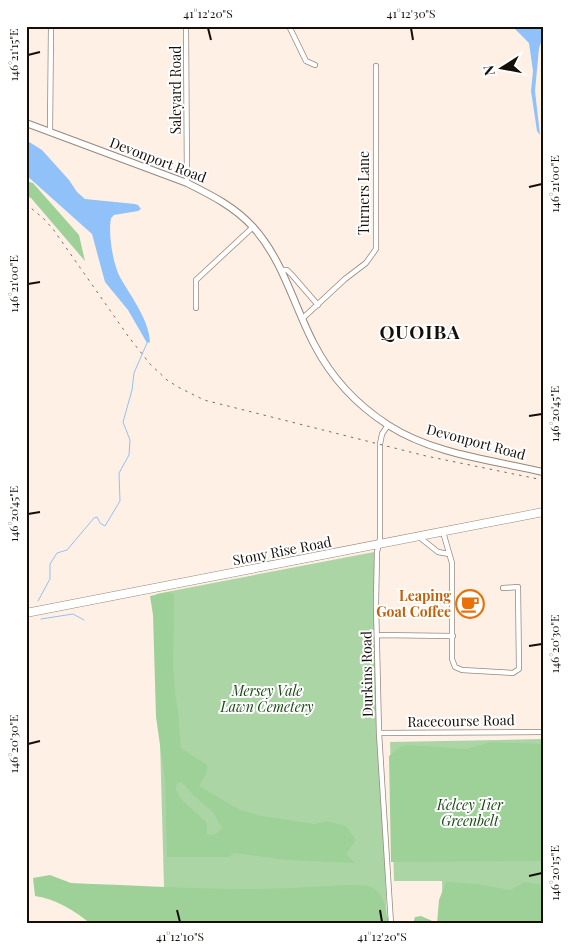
<svg xmlns="http://www.w3.org/2000/svg" width="569" height="950" font-family="'Playfair Display',serif">
	<style>
		.green { fill: #acd5a6 }
		.forest { fill: #9ed198; fill-rule: evenodd }
		.water { fill: #90c1f9 }
		.lines { fill: none; stroke-linecap: round; stroke-linejoin: round }
		.stream { stroke: #90c1f9; stroke-width: 1 }
		.street-casing { stroke: #98877b; stroke-width: 6 }
		.secondary-casing { stroke: #98877b; stroke-width: 8 }
		.primary-casing { stroke: #98877b; stroke-width: 9 }
		.street { stroke: #fff; stroke-width: 4.5 }
		.secondary { stroke: #fff; stroke-width: 6 }
		.primary { stroke: #fff; stroke-width: 8 }
		.rail { stroke: #766c65; stroke-width: 1; stroke-dasharray: 2.5 5; stroke-linecap: butt }
		.ticks { fill: none; stroke: #150f0a; stroke-width: 2 }
		.labels { text-anchor: middle; stroke-width: 4; stroke-linejoin: round; paint-order: stroke }
		.street-label { font-size: 14px; fill: #150f0a; stroke: #fff }
		.food-label { font-size: 14px; font-weight: bold; fill: #c56008; stroke: #fff; text-anchor: end }
		.park-label { font-size: 14px; font-style: italic; fill: #164811; stroke: #fff }
		.district-label { font-size: 19px; font-weight: bold; letter-spacing: 1px; fill: #150f0a; stroke: #fff }
		.neatline { fill: none; stroke: #150f0a; stroke-width: 2 }
		.ticks-label { font-size: 12px; text-anchor: middle; fill: #150f0a }
	</style>
	<rect width="100%" height="100%" fill="#fff0e5"/>
	<path class="green" d="M 374,552 L 377,741 L 385,865 L 387,924 L 165,924 L 156,594 Z
		M 543,739 L 543,924 L 402,924 L 402,922 L 443,922 L 442,881 L 394,881 L 390,742 Z"/>
	<path class="forest" d="M 26,181 L 33,183 L 79,235 L 85,261 L 31,198 L 26,196 Z
		M 169,592 L 174,594 L 174,604 L 173,668 L 175,694 L 178,711 L 181,748 L 207,765 L 207,772 L 199,786 L 240,810 L 262,816 L 315,824 L 326,821 L 346,826 L 356,840 L 346,854 L 355,863 L 286,860 L 235,853 L 229,857 L 167,857 L 165,780 L 156,717 L 153,615 L 150,596 ZM 182,782 L 194,796 L 213,812 L 222,828 C 217,834 214,836 207,834 L 207,823 L 182,800 L 176,790 L 176,784 Z
		M 491,742 L 543,744 L 543,861 L 391,862 L 389,756 L 400,747 L 409,745 L 467,749 Z
		M 50,875 L 71,883 C 151,886 232,892 312,887 C 325,887 363,882 373,888 C 384,894 385,906 387,917 L 397,924 L 91,924 C 75,911 56,899 35,896 L 33,878 Z
		M 446,882 L 477,884 L 510,890 L 525,882 L 543,885 L 543,924 L 413,924 L 415,917 L 421,916 L 437,923 L 439,900 Z"/>
	<path class="water" d="M 508,26 L 543,26 L 543,37 L 539,48 L 535,91 L 540,135 L 537,131 L 531,91 L 533,71 L 529,43 L 515,29 Z
		M 26,140 L 42,150 L 69,180 L 77,192 L 85,199 L 135,204 L 138,205 L 141,209 L 138,211 L 114,215 L 111,218 C 108,235 113,265 121,279 C 132,298 149,320 150,342 L 147,343 L 128,310 L 105,282 L 92,234 L 26,175 Z"/>
	<g class="lines">
		<path class="stream" d="M 38,601 L 50,579 L 50,564 L 57,553 L 67,550 L 94,518 L 97,517 L 100,523 L 105,526 L 120,501 L 119,473 L 129,455 L 130,440 L 123,422 L 132,390 L 134,373 L 147,343
			M 41,619 L 73,614 L 84,620"/>
		<defs>
			<path id="street" d="M 186,26 L 187,183
				M 289,26 L 306,61 L 315,65
				M 50,132 L 51,26
				M 281,270 L 287,270 L 292,275 L 318,305
				M 196,308 L 196,280 L 253,227
				M 303,318 L 345,279 L 366,263 L 376,249 L 376,66
				M 388,425 L 382,434 L 380,444 L 380,539 L 377,552 L 376,603 L 379,733 L 391,924
				M 443,532 L 452,563 L 452,659 L 455,667 L 462,670 L 513,673 L 519,669 L 518,587 L 503,588
				M 418,536 L 438,552 L 449,554
				M 377,635 L 453,636
				M 379,733 L 543,732"/>
			<path id="secondary" d="M 26,123 L 187,183 C 211,195 235,207 253,227 C 283,260 294,306 314,344 C 331,377 357,405 388,425 C 433,454 491,460 543,472"/>
			<path id="primary" d="M 26,613 L 543,512"/>
		</defs>
		<use href="#street" class="street-casing"/>
		<use href="#secondary" class="secondary-casing"/>
		<use href="#primary" class="primary-casing"/>
		<use href="#street" class="street"/>
		<use href="#secondary" class="secondary"/>
		<use href="#primary" class="primary"/>
		<path class="rail" d="M 26,204 L 43,218 L 53,229 L 128,336 L 150,364 L 167,380 L 178,387 L 204,400 L 220,404 L 426,456 L 543,480"/>
	</g>
	<path class="ticks" d="M 208,28 L 211,40M 411,28 L 413,40M 28,55 L 40,52M 529,187 L 542,184M 28,284 L 40,282M 529,416 L 542,414M 28,514 L 40,512M 529,646 L 542,644M 28,744 L 40,741M 529,876 L 542,873M 177,910 L 180,922M 380,910 L 382,922"/>
	<defs>
		<symbol id="cafe-ring" viewBox="-11 -11 22 22"><circle r="9.5" fill="#fff" stroke="#e8710a" stroke-width="1.5"/><path d="M-5.5-4.5H6V0H3Q3 3.5 0 3.5H-2.5Q-5.5 3.5-5.5 0ZM3-3.2v2h1.7v-2ZM-6 4.5H4V6H-6Z" fill="#e8710a"/></symbol>
	</defs>
	<g fill-rule="evenodd">
		<use href="#cafe-ring" x="454" y="588" width="32" height="32"/>
	</g>
	<g class="labels">
		<g class="street-label">
			<text transform="translate(176 90) rotate(-90)" y="5">Saleyard Road</text>
			<text transform="translate(158 160) rotate(21)" y="5">Devonport Road</text>
			<text transform="translate(364 193) rotate(-90)" y="5">Turners Lane</text>
			<text transform="translate(476 442) rotate(15)" y="5">Devonport Road</text>
			<text transform="translate(282 551) rotate(-11)" y="5">Stony Rise Road</text>
			<text transform="translate(367 674) rotate(-91)" y="5">Durkins Road</text>
			<text transform="translate(461 721) rotate(-1)" y="5">Racecourse Road</text>
		</g>
		<g class="food-label">
			<text x="451" y="601">Leaping<tspan x="451" dy="16">Goat Coffee</tspan></text>
		</g>
		<g class="park-label">
			<text x="267" y="696">Mersey Vale<tspan x="267" dy="16">Lawn Cemetery</tspan></text>
			<text x="470" y="810">Kelcey Tier<tspan x="470" dy="16">Greenbelt</tspan></text>
		</g>
		<g class="district-label">
			<text x="420" y="339">QUOIBA</text>
		</g>
	</g>
	<rect width="569" height="950" fill="none" stroke="#ffffff" stroke-width="55"/>
	<g transform="translate(502 68) rotate(259)" stroke="#ffffff" stroke-width="4" paint-order="stroke">
	<path d="M0-4L9 19L0 12L-9 19Z" fill="#150f0a"/>
	<text y="-8" font-size="14" font-weight="bold" text-anchor="middle" fill="#150f0a">N</text>
	</g>
	<rect x="28" y="28" width="514" height="894" class="neatline"/>
	<g class="ticks-label">
		<text x="208" y="18">41°12'20"S</text>
		<text x="411" y="18">41°12'30"S</text>
		<text transform="translate(14 55) rotate(-90)" y="4">146°21'15"E</text>
		<text transform="translate(555 184) rotate(-90)" y="4">146°21'00"E</text>
		<text transform="translate(14 284) rotate(-90)" y="4">146°21'00"E</text>
		<text transform="translate(555 414) rotate(-90)" y="4">146°20'45"E</text>
		<text transform="translate(14 514) rotate(-90)" y="4">146°20'45"E</text>
		<text transform="translate(555 644) rotate(-90)" y="4">146°20'30"E</text>
		<text transform="translate(14 744) rotate(-90)" y="4">146°20'30"E</text>
		<text transform="translate(555 873) rotate(-90)" y="4">146°20'15"E</text>
		<text x="180" y="941">41°12'10"S</text>
		<text x="382" y="941">41°12'20"S</text>
	</g>
</svg>
